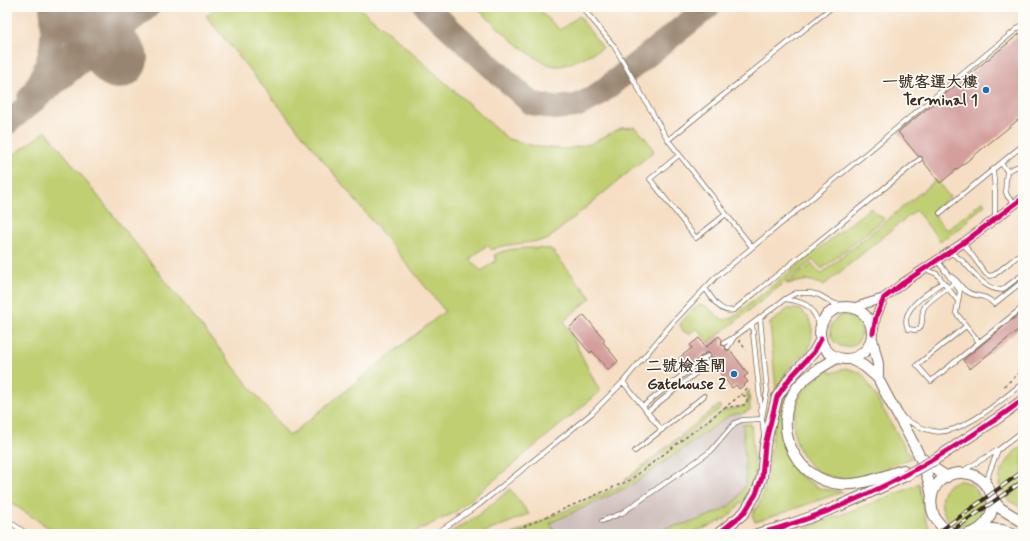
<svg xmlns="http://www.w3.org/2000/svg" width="1030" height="541" font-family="Mynerve,'LXGW WenKai TC',sans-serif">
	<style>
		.industrial { fill: #d0c0bc }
		.green { fill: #c0cf72; stroke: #7e7c48 }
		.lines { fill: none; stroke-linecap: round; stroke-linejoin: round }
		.taxiway { stroke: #988470; stroke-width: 24 }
		.runway { stroke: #988470; stroke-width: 60 }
		.building { fill: #d39e9c }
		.service-casing { stroke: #7c6958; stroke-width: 5.5 }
		.minor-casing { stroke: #7c6958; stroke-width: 10 }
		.tertiary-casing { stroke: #7c6958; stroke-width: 12 }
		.path { stroke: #7c6958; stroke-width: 1.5; stroke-dasharray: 3 3; stroke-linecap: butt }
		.service { stroke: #fff; stroke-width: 4 }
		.minor { stroke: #fff; stroke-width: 8 }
		.tertiary { stroke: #fff; stroke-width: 10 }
		.rail-casing { stroke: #3b2a1e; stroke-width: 4 }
		.rail { stroke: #fdfcf7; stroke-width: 2.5; stroke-dasharray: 8; stroke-linecap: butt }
		.tertiary-bridge-casing { stroke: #7c6958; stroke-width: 12; stroke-linecap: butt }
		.tertiary-bridge { stroke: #fff; stroke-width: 10 }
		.cycleway-casing { stroke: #fdfcf7; stroke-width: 8 }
		.cycleway { stroke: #d6006c; stroke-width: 5 }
		.poi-dot { fill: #1f6fb2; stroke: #fdfcf7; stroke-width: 1.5 }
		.labels { text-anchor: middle; stroke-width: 3.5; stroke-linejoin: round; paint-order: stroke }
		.poi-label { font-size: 16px; font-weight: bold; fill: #3b2a1e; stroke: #fdfcf7; text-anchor: end }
	</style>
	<rect width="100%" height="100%" fill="#fdfcf7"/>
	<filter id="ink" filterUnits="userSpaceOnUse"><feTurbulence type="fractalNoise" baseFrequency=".025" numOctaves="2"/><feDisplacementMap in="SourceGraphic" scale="8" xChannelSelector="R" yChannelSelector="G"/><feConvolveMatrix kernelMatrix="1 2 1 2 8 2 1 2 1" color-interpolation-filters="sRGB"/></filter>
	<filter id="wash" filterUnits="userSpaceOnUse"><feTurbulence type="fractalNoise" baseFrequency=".012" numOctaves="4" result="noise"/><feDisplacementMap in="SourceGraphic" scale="16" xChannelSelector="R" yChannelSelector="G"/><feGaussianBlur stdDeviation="0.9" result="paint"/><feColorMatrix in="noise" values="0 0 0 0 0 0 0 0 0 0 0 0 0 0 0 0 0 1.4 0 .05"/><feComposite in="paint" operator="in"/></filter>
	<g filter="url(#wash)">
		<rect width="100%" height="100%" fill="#f5dec3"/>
		<path class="industrial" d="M 739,413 L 743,424 L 746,484 L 736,501 L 721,511 L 693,522 L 637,534 L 556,534 L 550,523 L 632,485 L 730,414 Z"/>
		<path class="green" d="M 218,7 L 358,7 L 392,35 L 508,139 L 538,147 L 567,149 L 590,144 L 621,128 L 634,127 L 644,136 L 654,151 L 547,240 L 509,245 L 498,247 L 492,250 L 487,245 L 470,259 L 481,271 L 497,260 L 494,255 C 512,246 532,248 551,249 L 591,298 L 564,321 L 600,392 L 454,513 L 410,534 L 58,534 L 7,500 L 7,160 L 46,131 L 289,436 L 445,311 L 206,16 Z
			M 476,7 L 536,7 L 560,30 L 579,16 L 603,48 C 592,53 569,66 558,66 C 538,68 491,21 476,7 Z
			M 936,180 L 950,197 L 932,211 L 940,223 L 947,230 L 983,201 L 985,205 L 970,217 L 961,228 L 940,241 L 916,210 L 824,285 L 808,280 L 786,284 L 812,264 L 821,274 Z
			M 870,208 L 884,219 L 822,269 L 813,260 L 708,343 L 697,328 L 689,334 L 683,331 L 680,324 C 685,319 690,311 696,307 C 707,300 712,314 720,318 C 724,321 728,319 732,318 Z
			M 788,309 L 799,309 L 808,317 L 812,325 L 812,337 L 809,349 L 787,370 L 776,391 L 770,323 Z
			M830 331a16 16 0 1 1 32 0a16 16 0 1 1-32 0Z
			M 846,368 L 859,372 L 864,376 L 911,458 C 894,465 863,481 845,479 C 836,478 823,476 816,470 C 794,453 788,423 799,398 C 804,386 816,378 827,370 L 832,373 Z
			M 796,380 L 798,382 L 782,414 L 781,432 L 784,449 L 791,464 L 799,475 L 821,489 L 843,492 L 755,522 L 752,515 L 761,500 L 768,476 L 773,431 L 777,415 L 784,396 Z
			M 749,390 L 750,410 L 740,415 L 739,413 L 730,415 L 632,485 L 550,523 L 556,534 L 513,534 L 631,481 L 723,411 L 744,406 L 747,403 L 748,398 L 746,395 Z
			M 719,405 L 721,408 L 631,478 L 624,481 Z
			M 743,424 L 751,424 L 755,476 L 745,499 L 735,510 L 725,519 L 710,526 L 693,532 L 683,534 L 637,534 L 693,522 L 721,511 L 736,501 L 746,484 Z
			M 1023,447 L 1023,508 L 1009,501 L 999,485 L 1001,470 L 1015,451 Z
			M 958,481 C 967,481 973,484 978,493 C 994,521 958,541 944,513 C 938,499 942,485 958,481 Z
			M 919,483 L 925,517 L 931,532 L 933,534 L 791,534 L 908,489 Z
			M 510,489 L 529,514 L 481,534 L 448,534 L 476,517 Z"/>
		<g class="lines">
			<path class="taxiway" d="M 85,7 C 103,17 122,18 141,10
				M 426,7 L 531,103 L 554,108 L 576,106 L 595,97 L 708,7
				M 64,73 C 77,54 82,29 72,7
				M 29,98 C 49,71 56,40 51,7
				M 7,123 L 104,42 L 148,7"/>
			<path class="runway" d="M 76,7 L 118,59"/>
		</g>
		<g id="blocks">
			<path class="building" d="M 1023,31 L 1023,116 L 940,183 L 923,161 L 922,157 L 918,156 L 898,132 Z
				M 1023,311 L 1023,326 L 970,369 L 963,360 Z
				M 584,315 L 605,340 L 603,342 L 618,361 L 608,370 L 592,351 L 590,353 L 569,328 Z
				M 719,336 L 722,340 L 721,345 L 725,346 L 726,350 L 730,350 L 748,374 L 744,377 L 748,382 L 739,389 L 736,385 L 732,388 L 713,364 L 714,360 L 713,358 L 710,358 L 710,355 L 709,353 L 705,353 L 687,367 L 679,358 L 692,348 L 690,345 L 699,338 L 706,347 Z"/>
		</g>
	</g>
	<g filter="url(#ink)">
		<use href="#blocks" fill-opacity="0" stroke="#7c6958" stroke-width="1"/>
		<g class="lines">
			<defs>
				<path id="service" d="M 582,7 L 614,46 L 668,140 L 752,247
					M 668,140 L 832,7
					M 679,155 L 650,179 L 696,238 L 726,214
					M 1001,163 L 1007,171 C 1006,182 1001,200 1017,202
					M 993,170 L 995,190 L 995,219
					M 1007,171 L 1023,164
					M 940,213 L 1023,145
					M 963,243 L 986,274 L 990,276 L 994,275 L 1023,252
					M 950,253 C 971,261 977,289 1002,290 L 1023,274
					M 937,260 L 960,291 L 956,313 L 979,342
					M 925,269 L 937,274 L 958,301
					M 950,276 C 959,280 959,286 966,291 C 975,298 985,293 994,304 L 1023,281
					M 943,282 C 930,292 898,309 908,329 L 915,330 L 919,329 C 925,323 920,315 924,308 C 927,301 947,289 954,283
					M 705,288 C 712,298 720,314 734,310 L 920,159
					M 785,299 C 808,302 813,307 821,329
					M 752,324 L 764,436
					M 966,326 L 917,365 L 931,381 L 1023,307
					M 724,343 L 733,338 L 785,299 L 796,293 L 811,293 L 819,295 L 833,303 L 846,307
					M 728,347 L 733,339
					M 623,382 L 662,430
					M 643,406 L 707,356
					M 647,412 L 711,361
					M 902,417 C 911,423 922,429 933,431 C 961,437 1002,399 1023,383
					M 635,451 L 704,396
					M 961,472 L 998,450 L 1023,431
					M 987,483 L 989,473 L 998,450
					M 7,520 L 27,534
					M 602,521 L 622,513 L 711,451 L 735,423 L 742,420 L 762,419 L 767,391 L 760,317
					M 435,534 L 480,504 L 592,413 L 623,382 L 675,320 L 715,278 L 1023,24"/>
				<path id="minor" d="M 852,308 L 884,298
					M 873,333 L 876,317 L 884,298 L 903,283 L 963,243 L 1023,198"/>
				<path id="tertiary" d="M820 333a26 26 0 1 1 52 0a26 26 0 1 1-52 0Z
					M 872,339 L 878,364 L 878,378 C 896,417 925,453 932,496
					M 837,358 C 822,367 804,376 794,392 C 772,429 796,480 840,484 C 861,486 883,476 903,470
					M 850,359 L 864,366 L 878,378
					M 923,459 L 935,469 L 947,477
					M 934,460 L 998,418 L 1023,400
					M 992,498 L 1000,508 L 1023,522
					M 981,528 L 1002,530 L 1012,534
					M 718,534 L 744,513 L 756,494 L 762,477 L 765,445 L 777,397 L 790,378 L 814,352 L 821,339
					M 757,534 C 809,521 857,499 905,476
					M 956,534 C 920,523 925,474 960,473 C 998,472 1005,524 968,534"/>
			</defs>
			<use href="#service" class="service-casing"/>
			<use href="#minor" class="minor-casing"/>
			<use href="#tertiary" class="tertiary-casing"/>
			<path class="path" d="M 739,340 L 746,350
				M 1004,386 L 1023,370
				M 741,395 L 749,386
				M 1020,444 L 1023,443
				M 507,534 L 630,480 L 724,408 L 741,395 L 745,396 L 747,399 L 747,402 L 744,405 L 724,408"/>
			<use href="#service" class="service"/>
			<use href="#minor" class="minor"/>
			<use href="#tertiary" class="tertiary"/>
			<defs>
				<path id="rail" d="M 936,534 L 1023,471
					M 947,534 L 1023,481"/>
			</defs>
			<use href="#rail" class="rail-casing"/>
			<use href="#rail" class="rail"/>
			<defs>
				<path id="tertiary-bridge" d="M 905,476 L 934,460"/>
			</defs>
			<use href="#tertiary-bridge" class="tertiary-bridge-casing"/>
			<use href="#tertiary-bridge" class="tertiary-bridge"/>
			<defs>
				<path id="cycleway" d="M 873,333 L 876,317 L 884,298 L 903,283 L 963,243 L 1023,198
					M 718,534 L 744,513 L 756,494 L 762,477 L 765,445 L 777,397 L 790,378 L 814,352 L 821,339
					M 757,534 C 855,509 943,459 1023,400"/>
			</defs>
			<use href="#cycleway" class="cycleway-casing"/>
			<use href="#cycleway" class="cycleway"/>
		</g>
	</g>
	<g class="poi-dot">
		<circle cx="986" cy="90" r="4"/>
		<circle cx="734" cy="374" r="4"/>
	</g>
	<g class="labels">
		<g class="poi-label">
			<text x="978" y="87">一號客運大樓<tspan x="978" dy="18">Terminal 1</tspan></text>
			<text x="726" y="371">二號檢查閘<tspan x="726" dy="18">Gatehouse 2</tspan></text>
		</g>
	</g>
	<rect width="1030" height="541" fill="none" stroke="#fdfcf7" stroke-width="24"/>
</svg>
